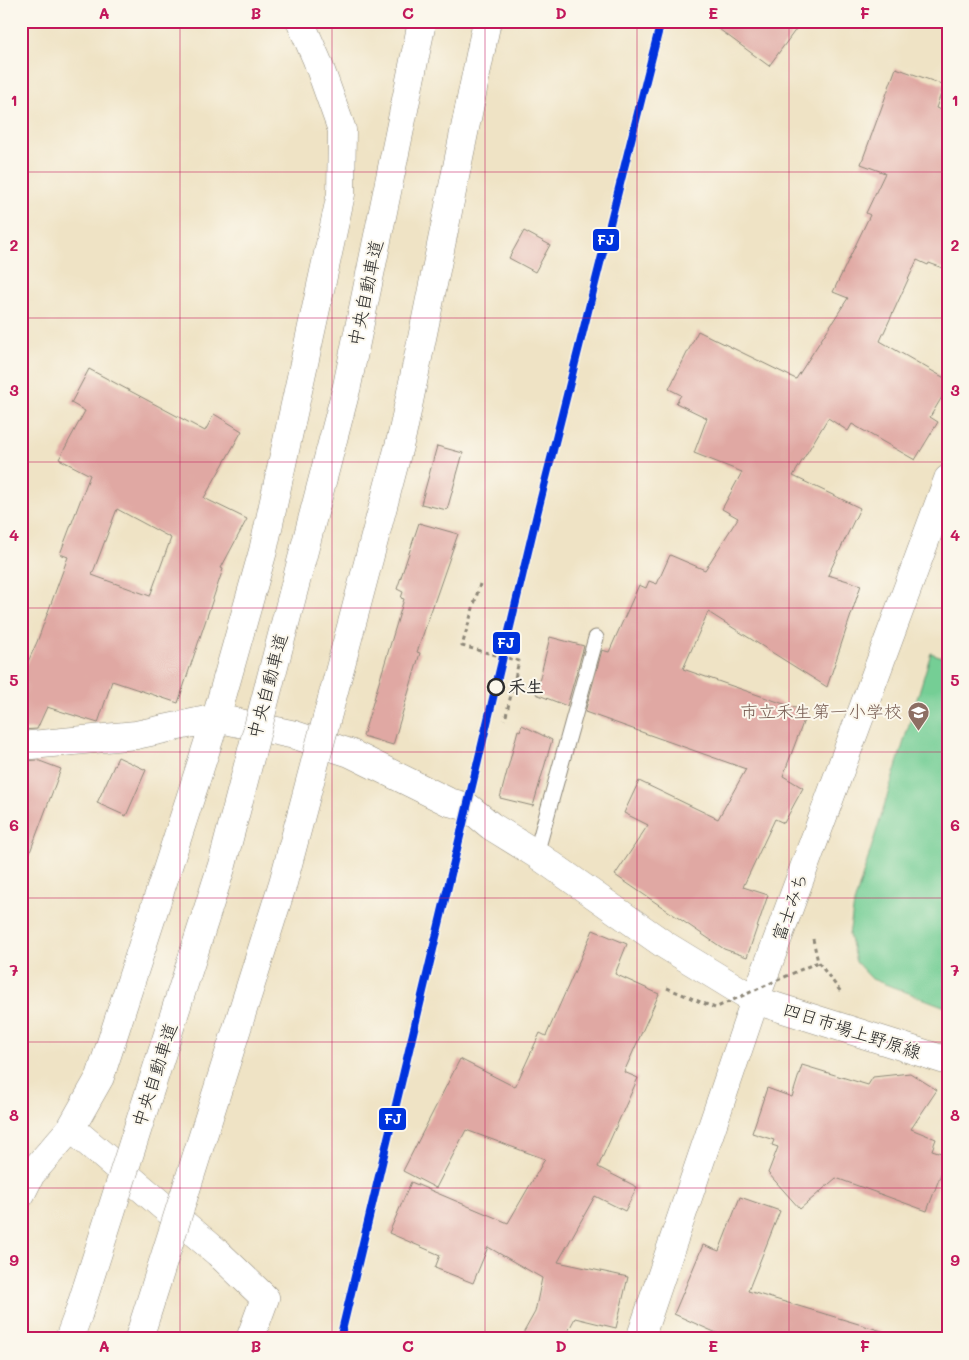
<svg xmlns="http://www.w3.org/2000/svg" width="969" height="1360" font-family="Mali,'Klee One',sans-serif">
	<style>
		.green { fill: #74ce95; stroke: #507c60 }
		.building { fill: #e0a8a3; fill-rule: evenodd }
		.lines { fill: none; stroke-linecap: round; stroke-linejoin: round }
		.lane-casing { stroke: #8d8778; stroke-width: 17 }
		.street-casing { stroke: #8d8778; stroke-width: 29 }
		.primary-casing { stroke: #8d8778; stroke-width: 29 }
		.highway-casing { stroke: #8d8778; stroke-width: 29 }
		.path { stroke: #8d8778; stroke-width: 3; stroke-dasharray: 4 4; stroke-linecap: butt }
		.lane { stroke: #fff; stroke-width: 15 }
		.street { stroke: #fff; stroke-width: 28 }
		.primary { stroke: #fff; stroke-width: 28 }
		.highway { stroke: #fff; stroke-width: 28 }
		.highway-bridge-casing { stroke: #8d8778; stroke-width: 29; stroke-linecap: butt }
		.path-bridge { stroke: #8d8778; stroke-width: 3; stroke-dasharray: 4 4; stroke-linecap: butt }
		.highway-bridge { stroke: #fff; stroke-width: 28 }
		.rail-1-casing { stroke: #fbf7ec; stroke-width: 11 }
		.rail-1 { stroke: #03d; stroke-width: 8 }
		.grid { fill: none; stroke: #c2185b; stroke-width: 1; stroke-opacity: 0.55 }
		.stop-dot { fill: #fbf7ec; stroke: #2b2b2b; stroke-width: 2.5 }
		.labels { text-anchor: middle; stroke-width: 4; stroke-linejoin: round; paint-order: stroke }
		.street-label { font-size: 18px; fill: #2b2b2b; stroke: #fbf7ec }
		.stop-label { font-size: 18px; font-weight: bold; fill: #2b2b2b; stroke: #fbf7ec; text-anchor: start }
		.education-label { font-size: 18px; fill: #785e54; stroke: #fbf7ec; text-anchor: end }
		.line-badge { stroke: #fbf7ec; stroke-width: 2 }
		.badge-label { font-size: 14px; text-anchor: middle; font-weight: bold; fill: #fff }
		.neatline { fill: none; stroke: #c2185b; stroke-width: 2 }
		.grid-label { font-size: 16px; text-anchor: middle; font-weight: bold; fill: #c2185b }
	</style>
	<rect width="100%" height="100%" fill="#fbf7ec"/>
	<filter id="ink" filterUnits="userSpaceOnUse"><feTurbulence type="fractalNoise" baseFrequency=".02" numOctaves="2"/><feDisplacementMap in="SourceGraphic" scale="10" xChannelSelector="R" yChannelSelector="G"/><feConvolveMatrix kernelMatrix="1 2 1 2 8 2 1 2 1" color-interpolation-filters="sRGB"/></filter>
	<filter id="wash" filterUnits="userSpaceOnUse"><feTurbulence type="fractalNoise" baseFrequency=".0096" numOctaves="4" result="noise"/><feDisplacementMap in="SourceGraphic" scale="20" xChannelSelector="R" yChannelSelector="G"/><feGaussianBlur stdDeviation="1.12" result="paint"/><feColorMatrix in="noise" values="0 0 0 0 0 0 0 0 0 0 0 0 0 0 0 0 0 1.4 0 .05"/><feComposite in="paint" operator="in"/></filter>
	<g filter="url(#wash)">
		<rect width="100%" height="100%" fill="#efe3c5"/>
		<path class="green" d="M 931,653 L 948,659 L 948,1008 L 872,979 L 856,962 L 849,935 L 854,904 Z"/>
		<g id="blocks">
			<path class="building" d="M 708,21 L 802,21 L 769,66 Z
				M 896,68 L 944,85 L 936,108 L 948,112 L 948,270 L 929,263 L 928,265 L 917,260 L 880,341 L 948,380 L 948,387 L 930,417 L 938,422 L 915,460 L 852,424 L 848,431 L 828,418 L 793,476 L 860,508 L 828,575 L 861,585 L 827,687 L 708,612 L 683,669 L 807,712 L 783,776 L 803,788 L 784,823 L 775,819 L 743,887 L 768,895 L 747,957 L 724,949 L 615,875 L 648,825 L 624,813 L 639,781 L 718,819 L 746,769 L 585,712 L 602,650 L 609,652 L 639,585 L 646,588 L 649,581 L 657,584 L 670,555 L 705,570 L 738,518 L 722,509 L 742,472 L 694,453 L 707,418 L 676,403 L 681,395 L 669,389 L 698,331 L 796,379 L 848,298 L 833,292 L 870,215 L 866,213 L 885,173 L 861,164 Z
				M 524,231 L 550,245 L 535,272 L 509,258 Z
				M 89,369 L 205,431 L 214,414 L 242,431 L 204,498 L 247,519 L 221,568 L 223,569 L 178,703 L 112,681 L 98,723 L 47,707 L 37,729 L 21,730 L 21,677 L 37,642 L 68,557 L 60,554 L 90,475 L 59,459 L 85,411 L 71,403 ZM 117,509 L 171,538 L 150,596 L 92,575 Z
				M 437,446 L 463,453 L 447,510 L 421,504 Z
				M 419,523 L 458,534 L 417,652 L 420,653 L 393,745 L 363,736 L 404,599 L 401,598 L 403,592 L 397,589 Z
				M 550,637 L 584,646 L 567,706 L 536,694 Z
				M 522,725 L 552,740 L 533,806 L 500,798 L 518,730 L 520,731 Z
				M 118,757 L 146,770 L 126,816 L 97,803 Z
				M 37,760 L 61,769 L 24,868 L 21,868 L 21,761 Z
				M 593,930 L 627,944 L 615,974 L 659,994 L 624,1072 L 638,1078 L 598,1167 L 637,1187 L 625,1211 L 595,1196 L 558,1262 L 628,1277 L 616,1328 L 575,1318 L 564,1339 L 520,1339 L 535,1312 L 542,1278 L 488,1247 L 473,1283 L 435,1268 L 440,1255 L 389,1233 L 411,1182 L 508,1223 L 545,1159 L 466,1130 L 436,1188 L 403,1171 L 460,1059 L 515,1087 L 540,1033 L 546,1036 Z
				M 802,1065 L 868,1085 L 873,1077 L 910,1073 L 937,1090 L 911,1129 L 936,1139 L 932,1150 L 948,1155 L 927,1211 L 836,1178 L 800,1209 L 768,1173 L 778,1147 L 772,1145 L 774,1140 L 752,1133 L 767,1088 L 792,1097 Z
				M 740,1197 L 780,1211 L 748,1291 L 882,1331 L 881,1339 L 730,1339 L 674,1314 L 703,1245 L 719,1251 Z"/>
		</g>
	</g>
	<g filter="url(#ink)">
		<use href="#blocks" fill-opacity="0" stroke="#8d8778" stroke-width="1"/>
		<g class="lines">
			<defs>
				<path id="lane" d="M 536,854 L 596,638"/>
				<path id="street" d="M 21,746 L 136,735 L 216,718 L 295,735 L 350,753 L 449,802 L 468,807 L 491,826 L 536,854 L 665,945 L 755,1000
					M 71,1128 L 218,1253 L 265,1298 L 250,1339
					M 21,1194 L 31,1174 L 71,1128 L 100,1077 L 216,718 L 263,551 L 341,194 L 342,130 L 317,60 L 300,21"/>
				<path id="primary" d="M 755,1000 L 948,1061"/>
				<path id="highway" d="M 482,45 L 487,21
					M 69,1339 L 78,1315
					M 640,1339 L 755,1000 L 948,479"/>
			</defs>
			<use href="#lane" class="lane-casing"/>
			<use href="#street" class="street-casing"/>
			<use href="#primary" class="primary-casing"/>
			<use href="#highway" class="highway-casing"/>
			<path class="path" d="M 480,584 L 462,646 L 519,661 L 505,720
				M 813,939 L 818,962 L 841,992"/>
			<use href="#lane" class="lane"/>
			<use href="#street" class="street"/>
			<use href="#primary" class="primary"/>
			<use href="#highway" class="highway"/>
			<defs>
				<path id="highway-bridge" d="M 78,1315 L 222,865 L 347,386 L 421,27
					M 139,1338 L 283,883 L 403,431 L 482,45"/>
			</defs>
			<use href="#highway-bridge" class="highway-bridge-casing"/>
			<path class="path-bridge" d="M 667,988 L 715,1008 L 818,962"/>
			<use href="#highway-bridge" class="highway-bridge"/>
			<defs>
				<path id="rail-1" d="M 340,1339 L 537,514 L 661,21"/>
			</defs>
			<use href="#rail-1" class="rail-1-casing"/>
			<use href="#rail-1" class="rail-1"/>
		</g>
	</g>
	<path class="grid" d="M 180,21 L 180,1339M 332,21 L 332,1339M 485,21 L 485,1339M 637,21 L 637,1339M 789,21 L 789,1339M 21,172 L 948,172M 21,318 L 948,318M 21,462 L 948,462M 21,608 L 948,608M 21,752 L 948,752M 21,898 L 948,898M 21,1042 L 948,1042M 21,1188 L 948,1188"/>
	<defs>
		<symbol id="school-pin" viewBox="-11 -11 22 30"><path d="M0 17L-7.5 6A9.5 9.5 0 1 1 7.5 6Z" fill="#8d6e63" stroke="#fbf7ec"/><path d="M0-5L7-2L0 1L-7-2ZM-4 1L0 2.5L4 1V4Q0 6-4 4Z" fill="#fff"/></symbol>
	</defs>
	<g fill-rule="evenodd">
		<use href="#school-pin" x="906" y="700" width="25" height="34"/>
	</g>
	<circle class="stop-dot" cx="496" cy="687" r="8"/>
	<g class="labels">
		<g class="street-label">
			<text transform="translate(366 293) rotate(-78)" y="6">中央自動車道</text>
			<text transform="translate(268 686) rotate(-75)" y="6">中央自動車道</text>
			<text transform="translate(790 907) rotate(-70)" y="6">富士みち</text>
			<text transform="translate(852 1031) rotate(18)" y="6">四日市場上野原線</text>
			<text transform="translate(155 1075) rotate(-72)" y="6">中央自動車道</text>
		</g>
		<g class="stop-label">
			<text x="508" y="693">禾生</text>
		</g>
		<g class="education-label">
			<text x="902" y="718">市立禾生第一小学校</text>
		</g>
	</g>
	<g class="line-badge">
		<rect x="592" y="228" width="28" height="24" rx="5" fill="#03d"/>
		<rect x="492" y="631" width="29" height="24" rx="5" fill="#03d"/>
		<rect x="378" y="1107" width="29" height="24" rx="5" fill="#03d"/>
	</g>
	<g class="badge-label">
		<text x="606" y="245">FJ</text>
		<text x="506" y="648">FJ</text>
		<text x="393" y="1124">FJ</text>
	</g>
	<rect width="969" height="1360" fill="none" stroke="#fbf7ec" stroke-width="55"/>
	<rect x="28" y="28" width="914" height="1304" class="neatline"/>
	<g class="grid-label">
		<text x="104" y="19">A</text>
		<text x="256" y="19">B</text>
		<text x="408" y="19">C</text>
		<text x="561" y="19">D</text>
		<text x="713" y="19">E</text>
		<text x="865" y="19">F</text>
		<text x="14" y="106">1</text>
		<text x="955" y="106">1</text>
		<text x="14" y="251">2</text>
		<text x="955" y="251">2</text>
		<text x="14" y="396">3</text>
		<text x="955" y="396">3</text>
		<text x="14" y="541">4</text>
		<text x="955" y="541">4</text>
		<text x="14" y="686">5</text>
		<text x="955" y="686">5</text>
		<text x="14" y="831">6</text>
		<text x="955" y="831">6</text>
		<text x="14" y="976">7</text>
		<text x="955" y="976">7</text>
		<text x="14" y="1121">8</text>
		<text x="955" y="1121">8</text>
		<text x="14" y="1266">9</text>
		<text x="955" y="1266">9</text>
		<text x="104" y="1352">A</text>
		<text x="256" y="1352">B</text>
		<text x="408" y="1352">C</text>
		<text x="561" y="1352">D</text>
		<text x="713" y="1352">E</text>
		<text x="865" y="1352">F</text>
	</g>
</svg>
